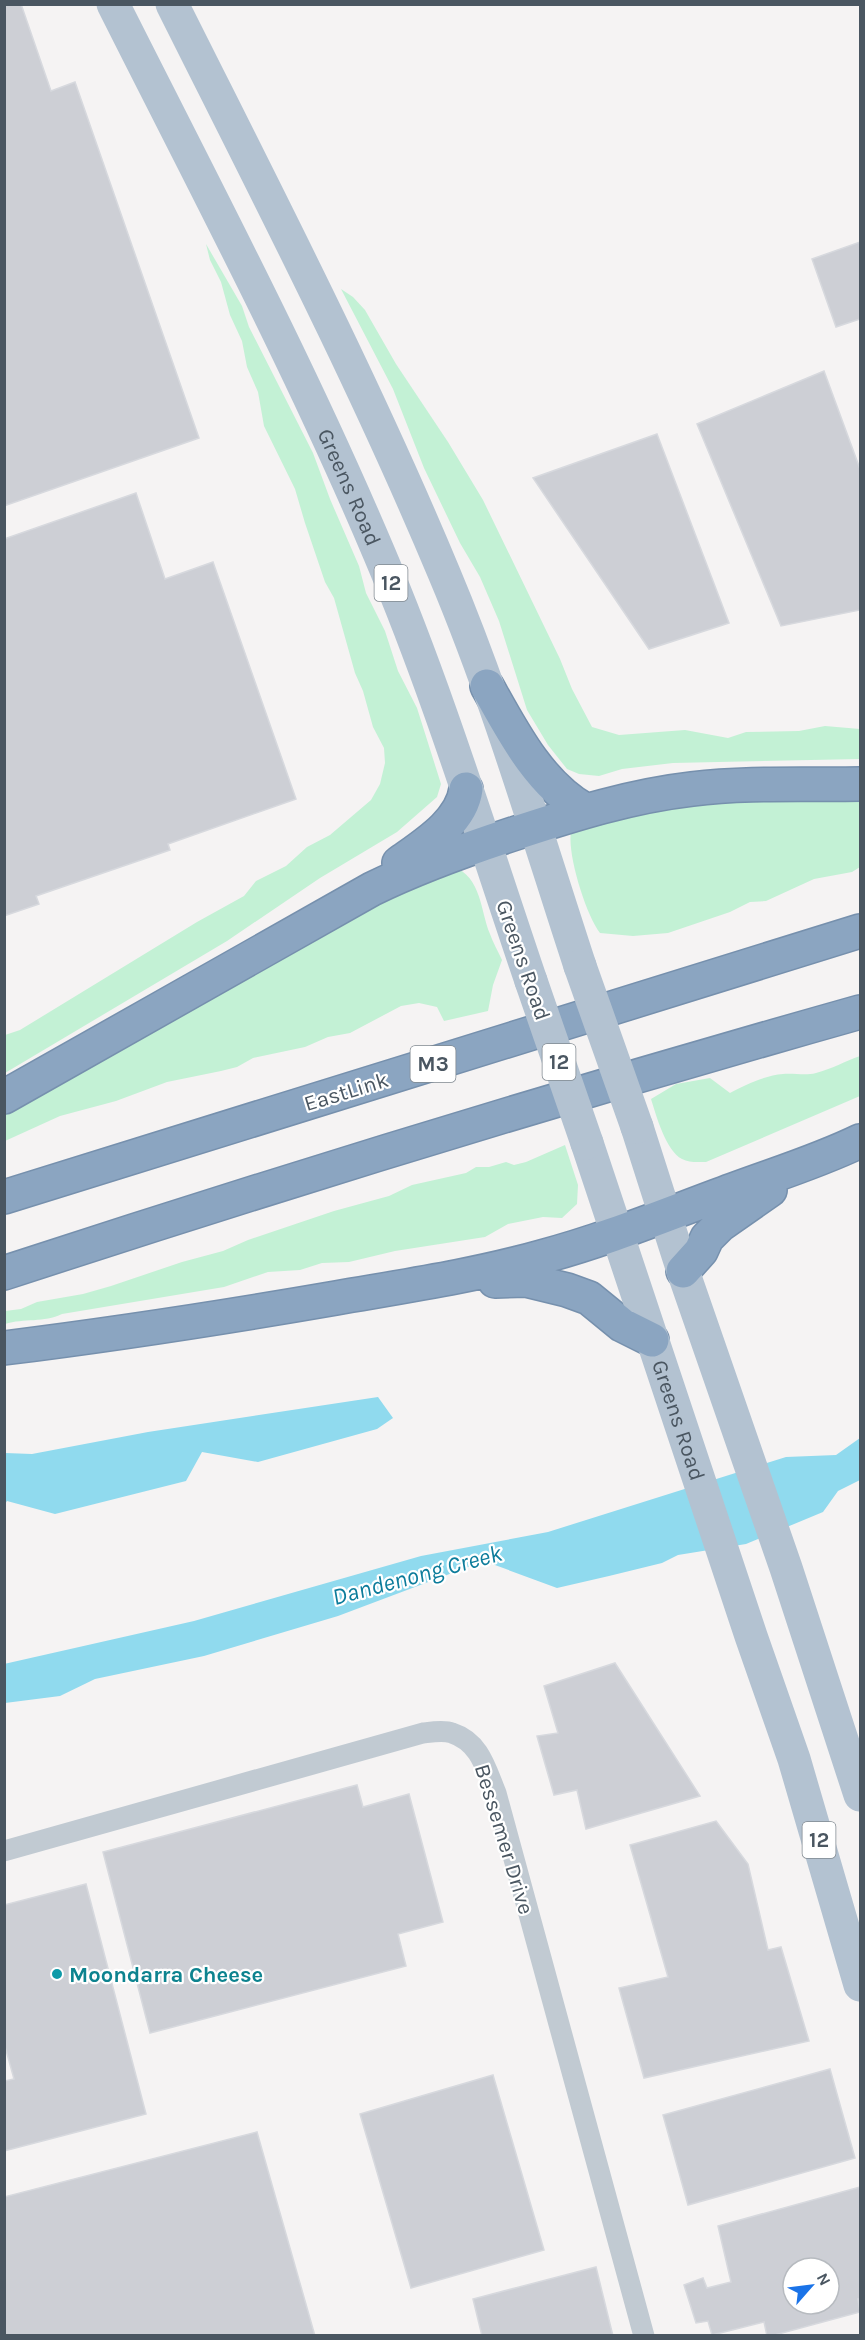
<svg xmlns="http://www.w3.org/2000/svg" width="865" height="2340" font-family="Karla,sans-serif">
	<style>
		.green { fill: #c3f1d5 }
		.water { fill: #90daee }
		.building { fill: #cdcfd5; stroke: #d7d9de; stroke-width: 1.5; fill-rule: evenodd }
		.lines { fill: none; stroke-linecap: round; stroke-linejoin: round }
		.motorway-casing { stroke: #7690ad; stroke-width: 36 }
		.minor { stroke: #c1cad2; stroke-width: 21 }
		.primary { stroke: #b3c2d1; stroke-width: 33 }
		.motorway { stroke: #8ba5c1; stroke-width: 33 }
		.primary-bridge { stroke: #b3c2d1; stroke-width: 33 }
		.culture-dot { fill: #0f9aa8; stroke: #fff; stroke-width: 2 }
		.labels { text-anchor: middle; stroke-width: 4.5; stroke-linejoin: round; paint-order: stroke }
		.shield { fill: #fff; stroke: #808990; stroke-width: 1.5 }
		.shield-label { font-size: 21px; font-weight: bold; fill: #4a5661 }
		.street-label { font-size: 22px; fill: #4a5661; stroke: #fff }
		.culture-label { font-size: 22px; font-weight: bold; fill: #0d838f; stroke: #fff; text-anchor: start }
		.water-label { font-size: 24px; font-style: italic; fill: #0c7c9b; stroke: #fff }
	</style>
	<rect width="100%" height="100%" fill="#f5f3f3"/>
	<path class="green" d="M 206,244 L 242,306 L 249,327 L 313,453 L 330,499 L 359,566 L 366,593 L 385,631 L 398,671 L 417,708 L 441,784 L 437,797 L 397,832 L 320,878 L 227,941 L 5,1073 L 5,1035 L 20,1030 L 197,922 L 244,896 L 256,881 L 286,866 L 307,847 L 330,835 L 371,800 L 380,784 L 385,763 L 384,748 L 373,727 L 363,691 L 355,673 L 334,598 L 325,582 L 305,523 L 295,489 L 264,426 L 258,392 L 247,367 L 242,341 L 230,315 L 221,282 L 210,260 Z
		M 341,289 L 353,297 L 365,310 L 396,364 L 448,442 L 483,500 L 560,659 L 572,689 L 592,727 L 619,735 L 685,730 L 728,738 L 746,732 L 799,731 L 825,726 L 860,729 L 860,759 L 673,763 L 622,769 L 599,776 L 579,774 L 567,769 L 548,745 L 527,710 L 499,621 L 480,577 L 460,543 L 424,468 L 393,389 Z
		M 860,795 L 860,867 L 852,872 L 814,879 L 766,901 L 750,902 L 730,912 L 668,933 L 633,936 L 600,933 C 586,915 567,854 571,832 L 642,801 Z
		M 453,866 C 482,878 480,910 490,934 C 493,943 498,951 502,960 L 493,985 L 488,1011 L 444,1021 L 437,1007 L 419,1003 L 401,1006 L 350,1033 L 328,1037 L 305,1047 L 253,1058 L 237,1067 L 221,1071 L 167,1082 L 116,1101 L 60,1116 L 5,1141 L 5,1112 L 326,928 Z
		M 860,1056 L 860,1096 L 706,1162 C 698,1162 689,1163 682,1159 C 666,1151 656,1115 651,1099 L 676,1084 L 710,1078 L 730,1093 C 745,1085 766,1075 783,1074 C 795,1073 805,1076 816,1073 C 832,1069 845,1061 860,1056 Z
		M 565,1145 L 578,1185 L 577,1204 L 562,1218 L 543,1217 L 508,1224 L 485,1237 L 395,1251 L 349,1262 L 322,1263 L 300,1270 L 268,1272 L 224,1287 L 62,1314 C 44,1323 24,1318 5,1324 L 5,1311 L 21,1309 L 37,1302 L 83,1294 L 111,1286 L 182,1262 L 223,1251 L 248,1240 L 334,1211 L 389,1196 L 412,1185 L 466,1173 L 476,1167 L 489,1167 L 506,1162 L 514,1165 L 526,1162 Z"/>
	<path class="water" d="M 378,1397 L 393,1418 L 377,1429 L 258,1462 L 202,1452 L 186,1481 L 55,1514 L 7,1501 L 5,1504 L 5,1453 L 32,1454 L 148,1432 Z
		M 860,1438 L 860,1480 L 838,1491 L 823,1512 L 746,1544 L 678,1555 L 662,1563 L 609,1576 L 557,1588 L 484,1561 L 338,1616 L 204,1656 L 95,1679 L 60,1696 L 5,1703 L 4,1664 L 194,1621 L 421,1556 L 548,1532 L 786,1457 L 836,1455 Z"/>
	<path class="building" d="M 4,4 L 21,4 L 51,91 L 75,82 L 199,438 L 4,506 Z
		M 860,242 L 860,319 L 836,327 L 812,259 Z
		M 824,371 L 860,469 L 860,610 L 781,626 L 697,424 Z
		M 657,434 L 729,623 L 649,649 L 533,478 Z
		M 136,493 L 165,579 L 213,562 L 296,799 L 168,844 L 170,850 L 36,896 L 39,904 L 4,916 L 4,539 Z
		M 615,1663 L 700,1796 L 586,1829 L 577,1790 L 554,1795 L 537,1736 L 558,1733 L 544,1686 Z
		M 357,1785 L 363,1807 L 409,1794 L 443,1922 L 398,1934 L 406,1966 L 150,2033 L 103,1852 Z
		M 716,1821 L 748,1864 L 768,1950 L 781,1947 L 809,2041 L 644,2078 L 619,1988 L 668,1977 L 630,1845 Z
		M 86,1884 L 146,2114 L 4,2151 L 4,2081 L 14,2079 L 4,2043 L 4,1905 Z
		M 830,2069 L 855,2158 L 688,2205 L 663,2115 Z
		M 493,2075 L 544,2250 L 411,2288 L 360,2114 Z
		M 257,2132 L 315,2336 L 4,2336 L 4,2197 Z
		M 860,2187 L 860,2299 L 858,2299 L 860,2312 L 771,2336 L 767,2336 L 764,2322 L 712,2335 L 708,2321 L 696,2323 L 684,2285 L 703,2278 L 707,2288 L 731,2282 L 718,2226 ZM 793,2268 L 829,2268 L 829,2304 L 793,2304 Z
		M 596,2267 L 613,2336 L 482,2336 L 473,2299 Z"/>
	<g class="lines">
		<defs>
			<path id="motorway" d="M 487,686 C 512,731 539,784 585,810
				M 399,863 C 424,845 462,822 466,789
				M 4,1097 L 372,889 C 419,866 467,849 516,833 C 574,814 631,796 692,789 C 748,782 805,785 860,784
				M 4,1197 L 860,931
				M 683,1271 L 701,1251 L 707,1238 L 720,1225 L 770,1190
				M 4,1273 C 288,1180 573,1093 860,1012
				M 495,1281 L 526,1280 L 567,1290 L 589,1298 L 622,1325 L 652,1340
				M 4,1348 C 116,1334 226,1317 336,1298 C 405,1286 474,1276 541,1257 C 606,1240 670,1213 733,1190 C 776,1174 819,1161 860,1141"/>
		</defs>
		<use href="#motorway" class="motorway-casing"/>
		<path class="minor" d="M 4,1851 L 423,1733 C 432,1732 444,1730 452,1733 C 480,1742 486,1769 496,1793 L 644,2336"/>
		<g class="primary">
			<path id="s1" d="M 113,4 C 204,185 300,366 379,553 C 438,692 482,837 531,981"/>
			<path d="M 172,4 C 266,192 363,379 444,573 C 498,701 537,835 580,966"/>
			<path d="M 637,1127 L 683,1271 L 786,1568 L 860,1795"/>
			<path id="s2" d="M 587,1143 L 751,1636 L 794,1759 L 860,1985"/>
		</g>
		<use href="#motorway" class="motorway"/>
		<path class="primary-bridge" d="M 580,966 L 637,1127
			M 531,981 L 587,1143"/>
	</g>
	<circle class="culture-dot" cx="57" cy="1974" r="6"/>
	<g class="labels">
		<g class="shield">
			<rect x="374.5" y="565" width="33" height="36" rx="4.5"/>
			<rect x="542.5" y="1044" width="33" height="36" rx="4.5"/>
			<rect x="410.5" y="1046" width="45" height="36" rx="4.5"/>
			<rect x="802.5" y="1822" width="33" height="36" rx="4.5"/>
		</g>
		<g class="shield-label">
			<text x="391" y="590">12</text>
			<text x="559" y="1069">12</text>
			<text x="433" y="1071">M3</text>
			<text x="819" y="1847">12</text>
		</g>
		<g class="street-label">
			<text dy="8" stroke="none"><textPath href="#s1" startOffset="538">Greens Road</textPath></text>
			<text transform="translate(524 960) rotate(71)" y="8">Greens Road</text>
			<text transform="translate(346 1091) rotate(-17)" y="8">EastLink</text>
			<text dy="8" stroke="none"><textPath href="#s2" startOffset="292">Greens Road</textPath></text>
			<text transform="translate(505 1839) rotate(73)" y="8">Bessemer Drive</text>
		</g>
		<g class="culture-label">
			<text x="69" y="1982">Moondarra Cheese</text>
		</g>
		<g class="water-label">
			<text transform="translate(417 1575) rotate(-15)" y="8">Dandenong Creek</text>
		</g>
	</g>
	<rect width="865" height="2340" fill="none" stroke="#4a5661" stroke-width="12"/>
	<g transform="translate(811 2286) rotate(62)"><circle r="28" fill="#ffffff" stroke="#b7bbc0" stroke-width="1.5"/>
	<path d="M0-4.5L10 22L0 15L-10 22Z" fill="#1a73e8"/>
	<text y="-9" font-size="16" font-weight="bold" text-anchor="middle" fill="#4a5661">N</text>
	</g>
</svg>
